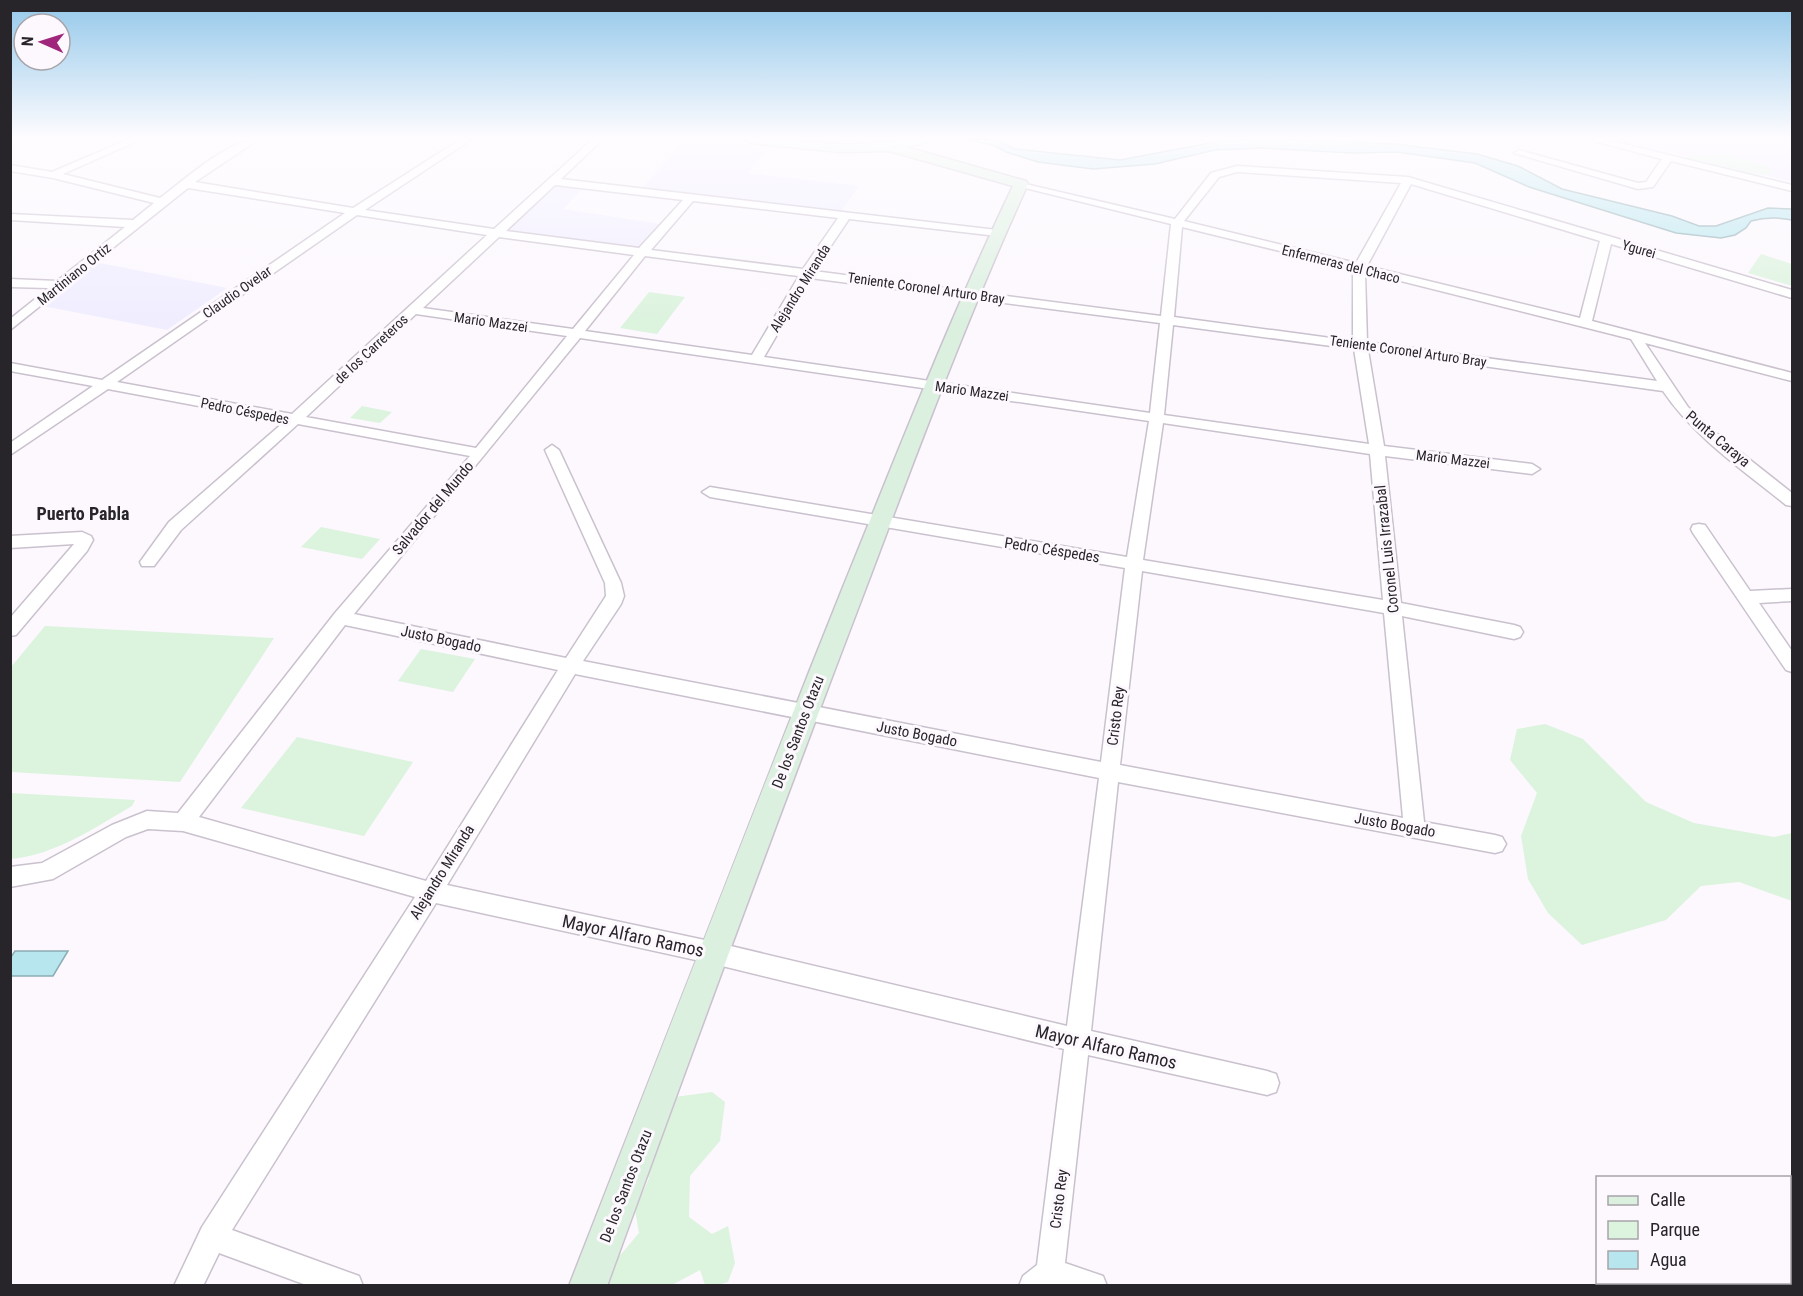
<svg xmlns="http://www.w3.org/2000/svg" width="1803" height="1296" font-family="'Roboto Condensed',sans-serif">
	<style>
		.industrial { fill: #f0edff }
		.green { fill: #dcf3de }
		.water { fill: #b7e6ee; stroke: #8cacb3; stroke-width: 1.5 }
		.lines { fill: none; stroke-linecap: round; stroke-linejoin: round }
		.street-casing { stroke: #cac1ce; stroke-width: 3 }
		.secondary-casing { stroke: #cac1ce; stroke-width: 3 }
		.street { fill: #fff; fill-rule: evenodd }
		.secondary { fill: #dcf0e0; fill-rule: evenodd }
		.labels { text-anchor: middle; stroke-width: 6; stroke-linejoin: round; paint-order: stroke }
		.far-street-label { font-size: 14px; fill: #28252a; stroke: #fcf8fe }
		.street-label { font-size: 15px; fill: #28252a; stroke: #fcf8fe }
		.quarter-label { font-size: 18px; font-weight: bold; fill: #28252a; stroke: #fcf8fe }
		.near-street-label { font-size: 18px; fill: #28252a; stroke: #fcf8fe }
	</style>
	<rect width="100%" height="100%" fill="#fcf8fe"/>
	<path class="industrial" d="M 685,139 L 708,139 L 765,151 L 748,173 L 859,186 L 841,211 L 642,188 Z
		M 1616,139 L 1792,139 L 1792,182 Z
		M 551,185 L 583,188 L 563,209 L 660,224 L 641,245 L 636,247 L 505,230 Z
		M 95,262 L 227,288 L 167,330 L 38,305 Z"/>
	<path class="green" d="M 1695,153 L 1708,156 L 1717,153 L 1735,157 L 1769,167 L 1773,174 C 1752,177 1699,169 1681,157 L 1690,157 Z
		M 1761,254 L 1792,264 L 1792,286 L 1748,273 Z
		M 649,292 L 685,297 L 657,334 L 620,328 Z
		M 362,406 L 392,412 L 380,423 L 350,418 Z
		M 321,527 L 380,539 L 362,559 L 301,547 Z
		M 45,626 L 274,638 L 180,782 L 11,772 L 11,667 Z
		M 421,649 L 475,659 L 453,692 L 398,681 Z
		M 1545,724 L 1583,739 L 1646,802 L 1694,823 L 1774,837 L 1792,833 L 1792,901 L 1739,882 L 1701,886 L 1666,920 L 1582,945 L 1548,913 L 1528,879 L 1521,836 L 1537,793 L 1510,760 L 1517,729 Z
		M 297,737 L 413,762 L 364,836 L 241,808 Z
		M 11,793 L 135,800 L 132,806 C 94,828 55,855 11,859 Z
		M 712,1092 L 725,1102 L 720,1141 L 690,1176 L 689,1217 L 712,1234 L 728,1226 L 735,1263 L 728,1282 L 718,1285 L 705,1285 L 700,1270 L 672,1285 L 594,1286 L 639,1233 L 635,1210 L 649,1178 L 640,1162 L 667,1098 Z"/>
	<path class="water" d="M 967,139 L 995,139 L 1015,149 L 1120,160 L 1220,141 L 1270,139 L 1396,144 L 1477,154 L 1518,166 L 1562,189 L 1672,216 L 1699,226 L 1716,226 L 1768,208 L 1792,209 L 1792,220 C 1778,217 1766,217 1751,221 L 1746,228 L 1735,235 L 1721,238 L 1676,233 L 1529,187 L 1475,163 L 1397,152 L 1351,153 L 1262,148 L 1215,150 L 1155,164 L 1093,169 L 1038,162 L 1006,152 L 995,146 Z
		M 15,951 L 68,951 L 53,976 L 11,976 L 11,957 Z"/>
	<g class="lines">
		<defs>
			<path id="street" d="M 129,139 L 142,139 L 63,174 L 160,198 C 184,180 229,139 259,139 L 195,182 L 353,208 L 461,139 L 472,139 L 365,210 L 494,229 L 593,139 L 603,139 L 561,179 L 997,230 L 1003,233 L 997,236 L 849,219 L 814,271 L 1161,316 L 1171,224 L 1017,186 L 1017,182 L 1175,219 L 1211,173 L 1237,166 L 1408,177 L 1792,290 L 1792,298 L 1611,244 L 1592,321 L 1792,373 L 1792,381 L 1645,343 L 1688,407 L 1716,433 L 1792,493 L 1792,506 L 1786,505 C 1743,470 1694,437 1663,391 L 1368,350 L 1384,446 L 1532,464 L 1540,469 L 1532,474 L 1385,456 L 1401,603 L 1514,625 L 1520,627 L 1523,632 L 1520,637 L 1514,639 L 1402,616 L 1424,822 L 1495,835 L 1502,837 L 1506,844 L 1502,851 L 1495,853 L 1118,782 L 1091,1031 L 1267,1071 L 1276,1074 L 1279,1083 L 1276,1092 L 1267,1095 L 1088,1055 L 1065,1263 L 1103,1276 L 1107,1286 L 1019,1286 L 1023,1276 L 1037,1265 L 1064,1049 L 714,964 L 436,903 L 232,1230 L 359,1276 L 363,1286 L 309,1286 L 219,1253 L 203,1286 L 174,1286 L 202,1227 L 415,897 L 183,831 L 148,829 L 126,837 L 53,879 L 10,887 L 10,867 L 42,863 L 112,825 L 147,811 L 178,813 L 335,613 L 470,456 L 298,424 L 181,530 L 154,566 L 142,566 L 140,562 L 169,522 L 284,422 L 108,389 L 10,455 L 10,443 L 93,386 L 10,371 L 10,363 L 102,380 L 345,213 L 188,188 L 10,330 L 10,319 L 49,288 L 10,287 L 10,279 L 57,281 L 125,227 L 10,220 L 10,214 L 133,220 L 154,203 L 53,178 L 10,171 L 10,165 L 52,172 ZM 1237,172 L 1401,183 L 1356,263 L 1184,221 L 1219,177 ZM 1411,184 L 1600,241 L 1580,318 L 1367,266 ZM 555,185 L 683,200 L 639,248 L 506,231 ZM 693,201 L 838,218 L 803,269 L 651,250 ZM 357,215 L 487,235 L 292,414 L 117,382 ZM 1182,227 L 1353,269 L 1353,341 L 1174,317 ZM 499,237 L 634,255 L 573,329 L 423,308 ZM 645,256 L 790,275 L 799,276 L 752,355 L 585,331 ZM 1365,272 L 1631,339 L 1657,381 L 1367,342 ZM 810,278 L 1160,323 L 1150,413 L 764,357 ZM 416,314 L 567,336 L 476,448 L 306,417 ZM 1173,325 L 1354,349 L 1369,444 L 1164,415 ZM 580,338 L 1149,421 L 1127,557 L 710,487 L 702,492 L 710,497 L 1125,568 L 1101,762 L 583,661 L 621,604 L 624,596 L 621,583 L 559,450 L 552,445 L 545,450 L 605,583 L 606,596 L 566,658 L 354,614 ZM 1163,423 L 1370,454 L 1383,600 L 1143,560 ZM 1142,571 L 1384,613 L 1403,818 L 1120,765 ZM 345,625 L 558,670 L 426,881 L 199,817 ZM 575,674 L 1099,778 L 1067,1026 L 714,942 L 447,885 Z
				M 1587,139 L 1603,139 L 1792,185 L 1792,191 L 1671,161 L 1653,187 L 1638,189 L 1514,153 L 1519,150 L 1638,183 L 1646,182 L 1662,159 Z
				M 1699,524 L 1705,525 L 1750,591 L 1792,589 L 1792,601 L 1759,603 L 1792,651 L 1792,672 L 1786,670 L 1693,533 L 1691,529 L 1693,525 Z
				M 82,532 L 91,536 L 93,540 L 87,551 L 16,635 L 10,636 L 10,618 L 74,544 L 10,548 L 10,536 Z"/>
			<path id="secondary" d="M 743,139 C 776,137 808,143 841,144 C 871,145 900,139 929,139 L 928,142 L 906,147 L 1026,181 L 1028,184 C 968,315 918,450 867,585 C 778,818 692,1052 607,1286 L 569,1286 C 660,1052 750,819 843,587 C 898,452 950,317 1013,186 L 889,151 L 840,152 L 750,143 Z"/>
		</defs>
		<use href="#street" class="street-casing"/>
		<use href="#secondary" class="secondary-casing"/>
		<use href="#street" class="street"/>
		<use href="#secondary" class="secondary"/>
	</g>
	<linearGradient id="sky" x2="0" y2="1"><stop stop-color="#94c8ea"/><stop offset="0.43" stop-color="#fefcff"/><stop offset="1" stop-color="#fefcff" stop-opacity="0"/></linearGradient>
	<rect width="1803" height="320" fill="url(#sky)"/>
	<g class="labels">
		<g class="far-street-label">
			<text transform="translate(1639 249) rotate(16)" y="5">Ygurei</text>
			<text transform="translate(1341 264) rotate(14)" y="5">Enfermeras del Chaco</text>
			<text transform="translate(74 274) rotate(-39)" y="5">Martiniano Ortiz</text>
			<text transform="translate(800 288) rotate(-58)" y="5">Alejandro Miranda</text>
			<text transform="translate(926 288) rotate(8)" y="5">Teniente Coronel Arturo Bray</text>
			<text transform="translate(237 292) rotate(-35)" y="5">Claudio Ovelar</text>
			<text transform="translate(491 322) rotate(8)" y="5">Mario Mazzei</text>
			<text transform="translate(371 349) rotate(-43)" y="5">de los Carreteros</text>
			<text transform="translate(1408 351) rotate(8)" y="5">Teniente Coronel Arturo Bray</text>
			<text transform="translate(972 391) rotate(8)" y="5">Mario Mazzei</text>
			<text transform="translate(245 411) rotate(11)" y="5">Pedro Céspedes</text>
			<text transform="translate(1453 459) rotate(7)" y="5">Mario Mazzei</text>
		</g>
		<g class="street-label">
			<text transform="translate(1718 439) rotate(40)" y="5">Punta Caraya</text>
			<text transform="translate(433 508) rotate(-50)" y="5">Salvador del Mundo</text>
			<text transform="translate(1387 549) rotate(-96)" y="5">Coronel Luis Irrazabal</text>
			<text transform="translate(1052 550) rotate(9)" y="5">Pedro Céspedes</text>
			<text transform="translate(441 639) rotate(12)" y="5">Justo Bogado</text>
			<text transform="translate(1116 716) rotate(-83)" y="5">Cristo Rey</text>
			<text transform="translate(798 732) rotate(-69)" y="5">De los Santos Otazu</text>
			<text transform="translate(917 734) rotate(11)" y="5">Justo Bogado</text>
			<text transform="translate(1395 825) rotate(10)" y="5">Justo Bogado</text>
			<text transform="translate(442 872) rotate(-58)" y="5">Alejandro Miranda</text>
			<text transform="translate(626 1186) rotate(-69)" y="5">De los Santos Otazu</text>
			<text transform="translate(1059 1199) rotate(-83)" y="5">Cristo Rey</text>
		</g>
		<g class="quarter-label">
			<text x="83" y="520">Puerto Pabla</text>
		</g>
		<g class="near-street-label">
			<text transform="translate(633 936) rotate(12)" y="6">Mayor Alfaro Ramos</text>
			<text transform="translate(1106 1047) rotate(13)" y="6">Mayor Alfaro Ramos</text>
		</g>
	</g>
	<rect width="1803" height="1296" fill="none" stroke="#28252a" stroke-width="24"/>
	<rect x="1596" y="1176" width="195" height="108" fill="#fcf8fe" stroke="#a7a4a9" stroke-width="1.5"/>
	<rect x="1608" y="1196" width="30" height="9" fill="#dcf0e0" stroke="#a7a4a9" stroke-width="1.5"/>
	<text x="1650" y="1206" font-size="18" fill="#28252a">Calle</text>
	<rect x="1608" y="1221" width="30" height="18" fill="#dcf3de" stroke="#a7a4a9" stroke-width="1.5"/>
	<text x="1650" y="1236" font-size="18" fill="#28252a">Parque</text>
	<rect x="1608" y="1251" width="30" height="18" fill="#b7e6ee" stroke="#a7a4a9" stroke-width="1.5"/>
	<text x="1650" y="1266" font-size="18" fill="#28252a">Agua</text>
	<g transform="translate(42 42) rotate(273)"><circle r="28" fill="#fcf8fe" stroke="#a7a4a9" stroke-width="1.5"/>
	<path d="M0-4.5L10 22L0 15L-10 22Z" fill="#a0267c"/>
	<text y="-9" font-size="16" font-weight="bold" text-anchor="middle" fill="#28252a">N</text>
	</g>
</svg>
